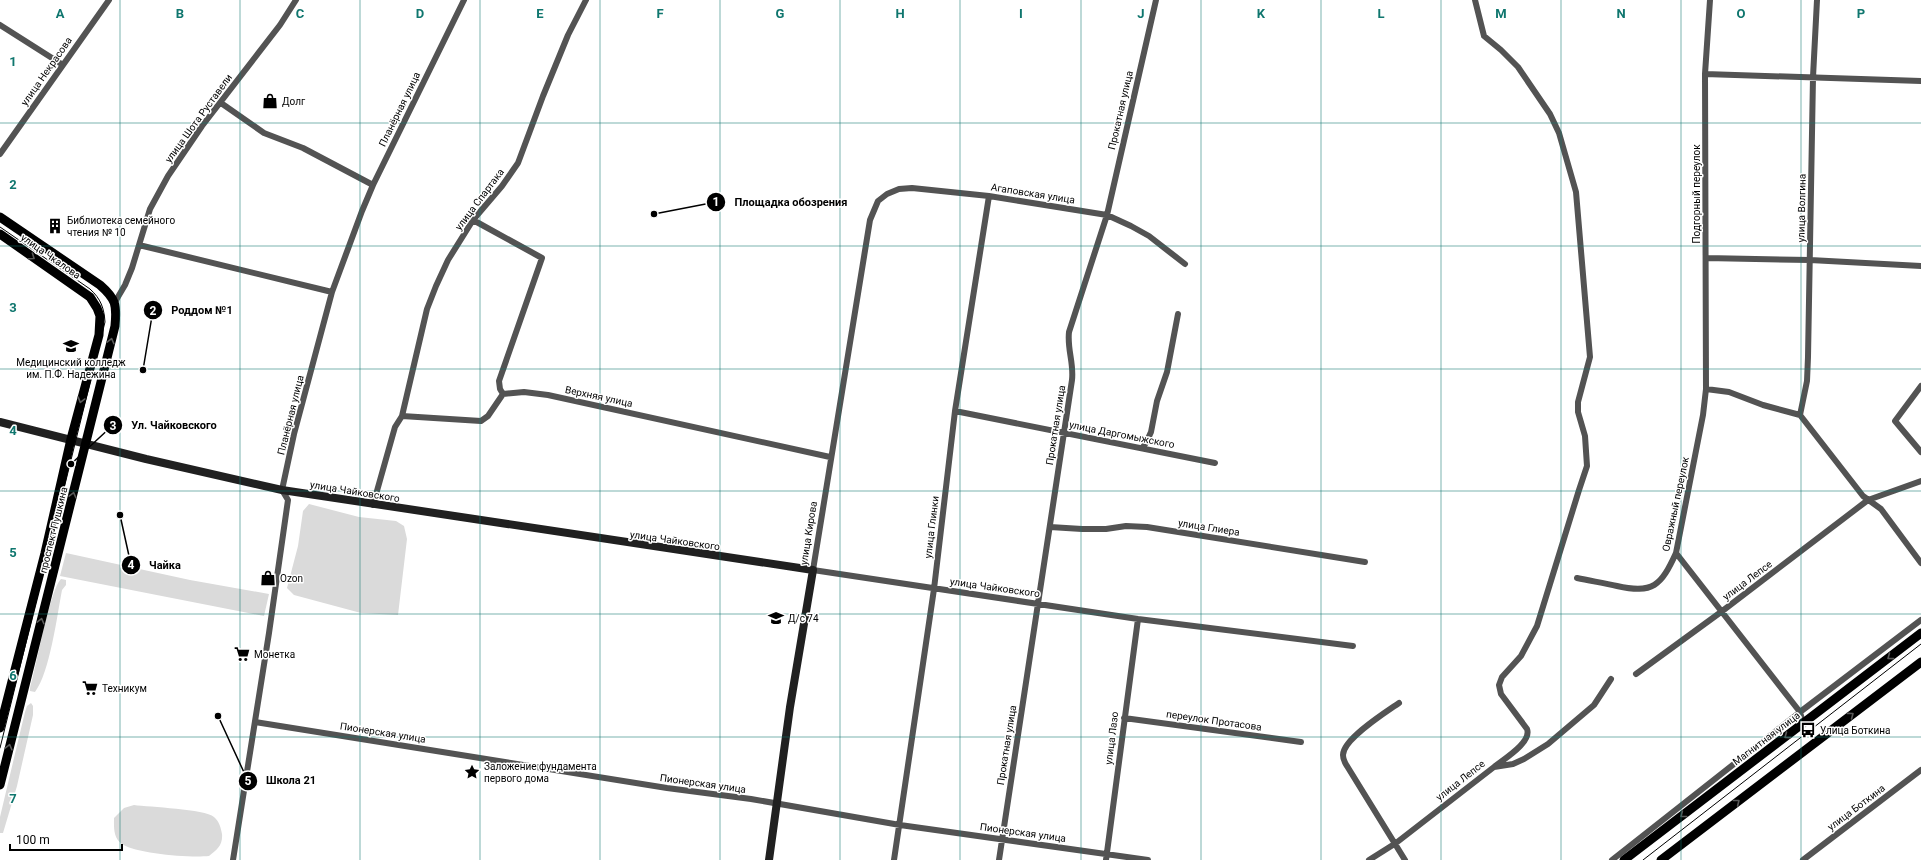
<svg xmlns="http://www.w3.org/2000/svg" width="1921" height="860" font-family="Roboto,sans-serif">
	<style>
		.green { fill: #dadada }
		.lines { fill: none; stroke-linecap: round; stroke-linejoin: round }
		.street { stroke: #535353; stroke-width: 6 }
		.secondary { stroke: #202020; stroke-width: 8 }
		.primary { stroke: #000; stroke-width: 9 }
		.tram { stroke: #000; stroke-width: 1 }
		.oneway { stroke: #595959 }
		.grid { fill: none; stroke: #0f766e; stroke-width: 1; stroke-opacity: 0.55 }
		.labels { text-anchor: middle; stroke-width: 3; stroke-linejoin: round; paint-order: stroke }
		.street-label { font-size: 10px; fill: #000; stroke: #fff }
		.poi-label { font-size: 10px; fill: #000; stroke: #fff; text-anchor: start }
		.grid-label { font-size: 13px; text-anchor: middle; font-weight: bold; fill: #0f766e; stroke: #fff; stroke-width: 3; stroke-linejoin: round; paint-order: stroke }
		.leader { fill: none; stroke: #000; stroke-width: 1.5 }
		.callout-dot { fill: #000; stroke: #fff; stroke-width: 1.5 }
		.mark-label { font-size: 12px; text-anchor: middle; font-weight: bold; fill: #fff }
		.callout-label { font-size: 11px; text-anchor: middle; font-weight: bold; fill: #000; stroke: #fff; stroke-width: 3; stroke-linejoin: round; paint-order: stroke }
	</style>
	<rect width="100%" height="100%" fill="#fff"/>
	<path class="green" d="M 309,504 L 359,517 L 396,521 L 404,526 L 407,539 L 398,615 L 361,613 L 294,595 L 287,588 L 298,546 L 303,511 Z
		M 66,553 L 190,580 L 269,594 L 264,616 L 60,576 Z
		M 61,579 L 66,580 L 66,585 L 62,590 C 57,616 50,672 35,692 L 30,691 L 30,688 C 36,668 50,589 61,579 Z
		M 31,703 L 33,706 L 33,715 L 17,786 L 3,833 L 0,833 L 0,817 L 19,737 L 25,712 L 27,706 Z
		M 134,805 C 149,807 205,809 214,817 C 219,821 221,828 222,834 C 223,845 217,850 209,856 C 190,858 137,854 122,844 C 113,838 114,827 114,818 L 124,808 Z"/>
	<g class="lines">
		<path class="street" d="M 1475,0 L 1484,36 L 1501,50 L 1518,67 L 1550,114 L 1559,133 L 1576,192 L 1590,357 L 1578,402 L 1578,412 L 1585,436 L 1587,466 L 1579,490 L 1537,626 L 1521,656 L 1502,677 L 1499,685 L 1501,694 L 1527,729 C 1532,742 1504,759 1494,767
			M 0,25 L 63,65
			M 1705,74 L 1921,81
			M 221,103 L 264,133 L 303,148 L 373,185
			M 0,154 L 109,0
			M 473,220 L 542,258 L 499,381 L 500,389 L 503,394 L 524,392 L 548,395 L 830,457
			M 139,245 L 332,292
			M 1706,258 L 1810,260 L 1921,266
			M 1185,264 L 1149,236 L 1131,226 L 1107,215 L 989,196 L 912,188 L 899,189 L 887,194 L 878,201 L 870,220 L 813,570 L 1138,619 L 1353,646
			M 115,302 L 125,285 L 132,268 L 150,209 L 168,176 L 202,126 L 280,25 L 296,0
			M 1921,386 L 1895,421 L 1921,452
			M 1706,389 L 1729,392 L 1763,405 L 1800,415 L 1863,496 L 1881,509 L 1921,563
			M 955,411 L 1215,463
			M 1800,415 L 1807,381 L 1808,357 L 1813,77 L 1817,0
			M 402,416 L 481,421 L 488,416 L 503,394
			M 1142,448 L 1146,443 L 1151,432 L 1157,401 L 1167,372 L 1178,314
			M 373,505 L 395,427 L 402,416 L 427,309 L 436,286 L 448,260 L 473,220 L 502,186 L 518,163 L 543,96 L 568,35 L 586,0
			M 1050,527 L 1082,529 L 1106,529 L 1126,526 L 1147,527 L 1365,562
			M 1577,578 C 1591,581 1604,583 1617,586 C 1653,594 1661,586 1676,553 L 1703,415 L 1706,389 L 1705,74 L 1710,0
			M 1636,674 L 1721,612 L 1868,500 L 1921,481
			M 1399,703 C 1386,712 1343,739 1343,755 C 1343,759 1345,763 1347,766 L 1405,860
			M 1124,718 L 1301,742
			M 255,722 L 667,788 L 751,799 L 900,825 L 1148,860
			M 1803,723 L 1800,712 L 1921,620
			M 233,860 L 269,633 L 288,500 L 282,490 L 294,434 L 332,292 L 362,211 L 373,185 L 464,0
			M 894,860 L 934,589 L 955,411 L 989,196
			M 999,860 L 1072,380 C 1074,363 1067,349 1069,332 L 1107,215 L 1156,0
			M 1106,860 L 1138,619
			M 1369,860 L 1396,843 L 1494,767 L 1513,764 L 1524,759 L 1548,744 L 1594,705 L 1611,679
			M 1612,860 L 1800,712 L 1676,553
			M 1803,860 L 1921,770"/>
		<path class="secondary" d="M 0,422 L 146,459 L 282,490 L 813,570 L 790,707 L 769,860"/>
		<path class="primary" d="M 0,217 L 100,285 C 116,299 117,305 115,326 L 0,785
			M 0,234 L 90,297 L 97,308 L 100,316 L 99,335 L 71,439 L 45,553 L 0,728
			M 1624,860 L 1921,633
			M 1661,860 L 1921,662"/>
		<path class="tram" d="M 0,227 L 90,289 C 101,299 104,308 105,322 L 0,748
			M 1643,860 L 1921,644"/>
	</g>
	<defs><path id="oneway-chevron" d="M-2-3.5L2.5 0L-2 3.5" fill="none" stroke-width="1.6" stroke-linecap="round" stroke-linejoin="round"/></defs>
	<g class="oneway">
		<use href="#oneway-chevron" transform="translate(32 257) rotate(35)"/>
		<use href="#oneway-chevron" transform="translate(111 341) rotate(-76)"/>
		<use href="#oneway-chevron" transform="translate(81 400) rotate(105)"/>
		<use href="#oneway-chevron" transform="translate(73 495) rotate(-76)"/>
		<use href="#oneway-chevron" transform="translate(41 621) rotate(-76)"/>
		<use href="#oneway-chevron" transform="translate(1890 657) rotate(143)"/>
		<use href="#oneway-chevron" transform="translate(1851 715) rotate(-37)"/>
		<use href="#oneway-chevron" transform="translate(1787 736) rotate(143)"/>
		<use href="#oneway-chevron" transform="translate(9 747) rotate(-76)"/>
		<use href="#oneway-chevron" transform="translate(1737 802) rotate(-38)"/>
		<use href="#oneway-chevron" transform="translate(1683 815) rotate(142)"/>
	</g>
	<path class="grid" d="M 120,0 L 120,860M 240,0 L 240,860M 360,0 L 360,860M 480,0 L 480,860M 600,0 L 600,860M 720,0 L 720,860M 840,0 L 840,860M 960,0 L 960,860M 1081,0 L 1081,860M 1201,0 L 1201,860M 1321,0 L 1321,860M 1441,0 L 1441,860M 1561,0 L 1561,860M 1681,0 L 1681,860M 1801,0 L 1801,860M 0,123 L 1921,123M 0,246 L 1921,246M 0,369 L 1921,369M 0,491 L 1921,491M 0,614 L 1921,614M 0,737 L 1921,737"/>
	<defs>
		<symbol id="shop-bare" viewBox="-9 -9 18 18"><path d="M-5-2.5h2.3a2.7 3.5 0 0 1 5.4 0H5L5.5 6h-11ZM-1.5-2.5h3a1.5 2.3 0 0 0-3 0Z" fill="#000" stroke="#fff" stroke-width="2.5" paint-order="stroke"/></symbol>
		<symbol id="building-bare" viewBox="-9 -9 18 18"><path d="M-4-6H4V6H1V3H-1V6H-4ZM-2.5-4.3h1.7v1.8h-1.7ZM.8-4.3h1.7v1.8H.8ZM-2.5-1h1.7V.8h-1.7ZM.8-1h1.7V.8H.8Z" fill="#000" stroke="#fff" stroke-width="2.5" paint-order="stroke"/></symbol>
		<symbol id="university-bare" viewBox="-9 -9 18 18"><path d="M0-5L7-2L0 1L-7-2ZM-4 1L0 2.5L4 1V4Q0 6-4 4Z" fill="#000" stroke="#fff" stroke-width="2.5" paint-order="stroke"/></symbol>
		<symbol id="school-bare" viewBox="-9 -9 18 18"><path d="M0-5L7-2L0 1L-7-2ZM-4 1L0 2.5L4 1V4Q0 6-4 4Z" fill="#000" stroke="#fff" stroke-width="2.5" paint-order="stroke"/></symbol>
		<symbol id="supermarket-bare" viewBox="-9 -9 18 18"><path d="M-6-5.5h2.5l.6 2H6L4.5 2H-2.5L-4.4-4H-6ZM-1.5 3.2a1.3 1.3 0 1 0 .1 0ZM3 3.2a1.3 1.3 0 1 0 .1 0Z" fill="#000" stroke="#fff" stroke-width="2.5" paint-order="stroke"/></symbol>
		<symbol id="bus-bare" viewBox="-9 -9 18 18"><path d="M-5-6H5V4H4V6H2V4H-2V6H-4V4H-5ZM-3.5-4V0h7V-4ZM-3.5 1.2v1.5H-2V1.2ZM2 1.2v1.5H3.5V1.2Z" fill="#000" stroke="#fff" stroke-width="2.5" paint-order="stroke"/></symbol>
		<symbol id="sight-bare" viewBox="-9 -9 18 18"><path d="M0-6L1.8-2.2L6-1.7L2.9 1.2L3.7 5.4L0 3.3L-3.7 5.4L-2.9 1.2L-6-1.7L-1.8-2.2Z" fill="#000" stroke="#fff" stroke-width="2.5" paint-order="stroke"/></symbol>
	</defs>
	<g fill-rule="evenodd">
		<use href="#shop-bare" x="259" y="90" width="22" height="22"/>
		<use href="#building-bare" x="44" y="215" width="22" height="22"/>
		<use href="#university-bare" x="60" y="335" width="22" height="22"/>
		<use href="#shop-bare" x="257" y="567" width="22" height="22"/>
		<use href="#school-bare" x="765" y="607" width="22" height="22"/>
		<use href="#supermarket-bare" x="231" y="643" width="22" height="22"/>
		<use href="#supermarket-bare" x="79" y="677" width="22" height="22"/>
		<use href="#bus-bare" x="1797" y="719" width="22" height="22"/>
		<use href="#sight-bare" x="461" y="761" width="22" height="22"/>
	</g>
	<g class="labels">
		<g class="street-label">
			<text transform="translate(46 71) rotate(-55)" y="4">улица Некрасова</text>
			<text transform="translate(399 109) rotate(-64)" y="4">Планёрная улица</text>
			<text transform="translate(1120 110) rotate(-77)" y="4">Прокатная улица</text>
			<text transform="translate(198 118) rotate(-54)" y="4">улица Шота Руставели</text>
			<text transform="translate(1033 193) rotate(9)" y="4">Агаповская улица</text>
			<text transform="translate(1696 194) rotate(-90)" y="4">Подгорный переулок</text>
			<text transform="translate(479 199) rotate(-53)" y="4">улица Спартака</text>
			<text transform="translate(1801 208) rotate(-89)" y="4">улица Волгина</text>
			<text transform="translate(51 256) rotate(35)" y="4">улица Чкалова</text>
			<text transform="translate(599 396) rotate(12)" y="4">Верхняя улица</text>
			<text transform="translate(290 415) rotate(-76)" y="4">Планёрная улица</text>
			<text transform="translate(1055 425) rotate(-81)" y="4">Прокатная улица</text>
			<text transform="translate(1122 434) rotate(11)" y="4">улица Даргомыжского</text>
			<text transform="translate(355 491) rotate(9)" y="4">улица Чайковского</text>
			<text transform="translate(1675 504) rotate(-78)" y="4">Овражный переулок</text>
			<text transform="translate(931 527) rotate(-83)" y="4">улица Глинки</text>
			<text transform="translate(1209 527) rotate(9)" y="4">улица Глиера</text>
			<text transform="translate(53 530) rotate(-76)" y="4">проспект Пушкина</text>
			<text transform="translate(808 533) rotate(-81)" y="4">улица Кирова</text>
			<text transform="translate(675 540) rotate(8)" y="4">улица Чайковского</text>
			<text transform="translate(1747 580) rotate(-37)" y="4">улица Лепсе</text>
			<text transform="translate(995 587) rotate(8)" y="4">улица Чайковского</text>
			<text transform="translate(1214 720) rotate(8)" y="4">переулок Протасова</text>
			<text transform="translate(383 732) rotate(9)" y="4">Пионерская улица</text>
			<text transform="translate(1111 738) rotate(-83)" y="4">улица Лазо</text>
			<text transform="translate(1766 738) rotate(-37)" y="4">Магнитная улица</text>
			<text transform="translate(1006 745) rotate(-81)" y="4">Прокатная улица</text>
			<text transform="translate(1460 780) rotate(-38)" y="4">улица Лепсе</text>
			<text transform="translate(703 783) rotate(8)" y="4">Пионерская улица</text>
			<text transform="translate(1856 807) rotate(-37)" y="4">улица Боткина</text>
			<text transform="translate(1023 832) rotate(8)" y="4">Пионерская улица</text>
		</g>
		<g class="poi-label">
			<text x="282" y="105">Долг</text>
			<text x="67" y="224">Библиотека семейного<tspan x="67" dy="12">чтения № 10</tspan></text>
			<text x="71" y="366" text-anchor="middle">Медицинский колледж<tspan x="71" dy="12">им. П.Ф. Надежина</tspan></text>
			<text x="280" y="582">Ozon</text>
			<text x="788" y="622">Д/с 74</text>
			<text x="254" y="658">Монетка</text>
			<text x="102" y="692">Техникум</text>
			<text x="1820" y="734">Улица Боткина</text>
			<text x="484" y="770">Заложение фундамента<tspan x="484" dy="12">первого дома</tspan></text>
		</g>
	</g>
	<g class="grid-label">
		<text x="60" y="18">A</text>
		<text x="180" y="18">B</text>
		<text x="300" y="18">C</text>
		<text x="420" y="18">D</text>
		<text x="540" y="18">E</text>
		<text x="660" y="18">F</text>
		<text x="780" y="18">G</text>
		<text x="900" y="18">H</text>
		<text x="1021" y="18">I</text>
		<text x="1141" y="18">J</text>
		<text x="1261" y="18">K</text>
		<text x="1381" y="18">L</text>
		<text x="1501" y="18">M</text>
		<text x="1621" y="18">N</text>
		<text x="1741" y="18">O</text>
		<text x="1861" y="18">P</text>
		<text x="13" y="66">1</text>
		<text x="13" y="189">2</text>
		<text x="13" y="312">3</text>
		<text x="13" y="435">4</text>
		<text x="13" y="557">5</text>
		<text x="13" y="680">6</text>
		<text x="13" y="803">7</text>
	</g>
	<path class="leader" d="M654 214L716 202M143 370L153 310M71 464L113 425M120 515L131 565M218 716L248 781"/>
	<g class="callout-dot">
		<circle cx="654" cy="214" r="4"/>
		<circle cx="143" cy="370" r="4"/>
		<circle cx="71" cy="464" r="4"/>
		<circle cx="120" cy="515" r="4"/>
		<circle cx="218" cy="716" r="4"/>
		<circle cx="716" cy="202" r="10"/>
		<circle cx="153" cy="310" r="10"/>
		<circle cx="113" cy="425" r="10"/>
		<circle cx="131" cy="565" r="10"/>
		<circle cx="248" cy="781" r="10"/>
	</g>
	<g class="mark-label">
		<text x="716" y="206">1</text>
		<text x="153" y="315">2</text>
		<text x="113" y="430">3</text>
		<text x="131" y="569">4</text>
		<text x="248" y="785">5</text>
	</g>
	<g class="callout-label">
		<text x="791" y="206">Площадка обозрения</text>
		<text x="202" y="314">Роддом №1</text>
		<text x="174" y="429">Ул. Чайковского</text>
		<text x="165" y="569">Чайка</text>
		<text x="291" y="784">Школа 21</text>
	</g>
	<path d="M10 844v6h112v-6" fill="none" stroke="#000000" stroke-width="2"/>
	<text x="16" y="844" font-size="12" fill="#000000" stroke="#ffffff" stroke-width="3" paint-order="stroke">100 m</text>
</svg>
